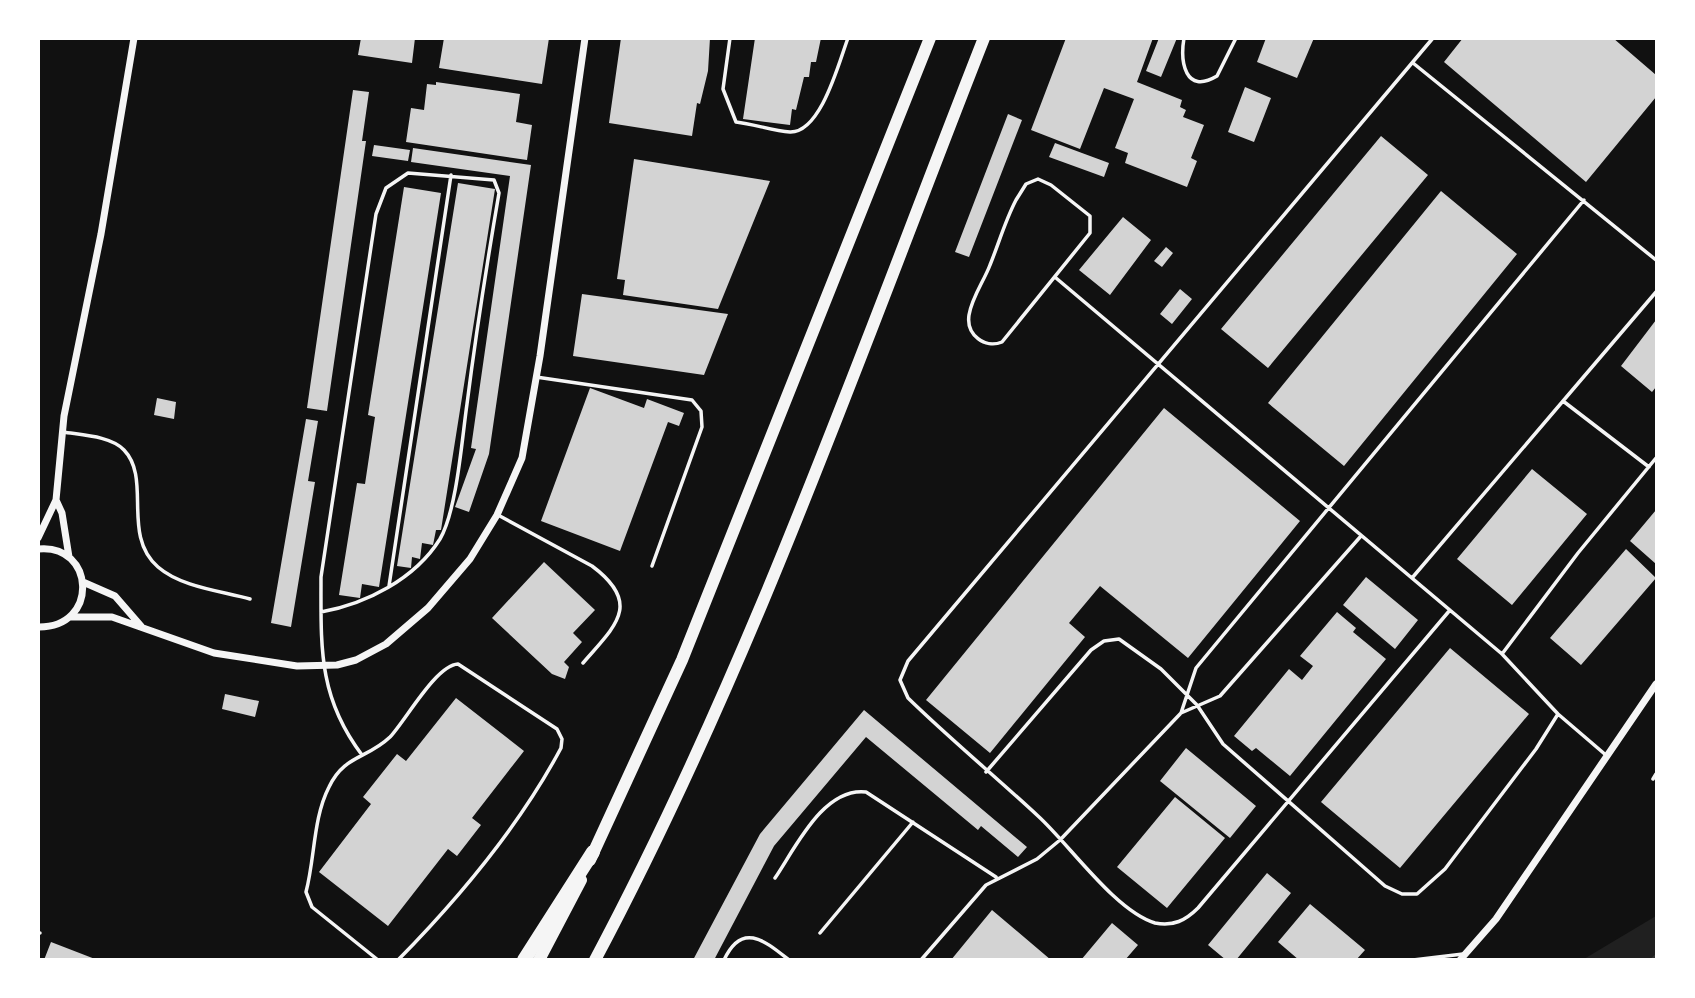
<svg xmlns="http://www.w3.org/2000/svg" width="1695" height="998" font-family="Figtree,sans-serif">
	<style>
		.green { fill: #202020 }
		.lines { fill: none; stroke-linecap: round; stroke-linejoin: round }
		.stream { stroke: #333; stroke-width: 5 }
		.building { fill: #d3d3d3 }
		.service { stroke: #f5f5f5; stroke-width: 3.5 }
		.minor { stroke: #f5f5f5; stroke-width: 7 }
		.trunk { stroke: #f5f5f5; stroke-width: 12 }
		.motorway { stroke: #f5f5f5; stroke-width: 14 }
	</style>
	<rect width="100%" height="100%" fill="#111"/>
	<path class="green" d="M 1656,916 L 1656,959 L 1584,959 Z"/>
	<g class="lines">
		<path class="stream" d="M 1653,960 L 1656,957"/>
	</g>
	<path class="building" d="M 361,38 L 415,38 L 412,63 L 358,55 Z
		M 444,38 L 549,38 L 542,84 L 439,68 Z
		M 621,38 L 710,38 L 708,71 L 700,104 L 697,103 L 692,136 L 609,123 Z
		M 755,38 L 821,38 L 816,62 L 811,62 L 809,77 L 804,77 L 796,110 L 792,109 L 790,125 L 743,119 Z
		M 1066,38 L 1153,38 L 1137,82 L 1182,100 L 1180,107 L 1186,110 L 1183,117 L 1204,125 L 1191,158 L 1197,161 L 1187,187 L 1125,163 L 1128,153 L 1115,148 L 1134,99 L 1104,88 L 1080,149 L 1031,130 Z
		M 1159,38 L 1177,38 L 1161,77 L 1146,71 Z
		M 1266,38 L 1314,38 L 1297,78 L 1257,62 Z
		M 1463,38 L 1613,38 L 1656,75 L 1656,97 L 1586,182 L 1444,62 Z
		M 436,82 L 520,94 L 516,122 L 532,125 L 527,160 L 406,142 L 411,108 L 424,110 L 427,84 L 436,85 Z
		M 1245,87 L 1271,98 L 1254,142 L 1228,132 Z
		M 353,90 L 369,92 L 362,141 L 366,141 L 327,411 L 307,408 Z
		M 1008,114 L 1022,120 L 969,257 L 955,252 Z
		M 1381,136 L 1428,175 L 1268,368 L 1221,329 Z
		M 1055,143 L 1109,163 L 1104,177 L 1049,157 Z
		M 374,145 L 410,150 L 408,161 L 372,156 Z
		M 413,148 L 531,165 L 489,454 L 469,512 L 455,507 L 476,449 L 471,448 L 510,176 L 411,162 Z
		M 634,159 L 770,181 L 718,309 L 623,295 L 625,280 L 617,279 Z
		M 458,183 L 495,189 L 441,530 L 436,530 L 433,545 L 422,543 L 420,559 L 412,557 L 411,568 L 397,566 Z
		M 404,187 L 441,193 L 379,587 L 362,584 L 360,598 L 339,595 L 357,483 L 365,484 L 375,417 L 368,415 Z
		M 1441,191 L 1517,254 L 1344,466 L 1268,403 Z
		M 1123,217 L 1151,240 L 1110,295 L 1079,270 Z
		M 1166,247 L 1173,253 L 1162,267 L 1154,261 Z
		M 1180,289 L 1192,299 L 1172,324 L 1160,314 Z
		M 582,294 L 728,314 L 704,375 L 573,356 Z
		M 1656,320 L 1656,387 L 1652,392 L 1621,366 Z
		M 590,388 L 644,408 L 647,399 L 684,413 L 679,426 L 668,422 L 620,551 L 541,521 Z
		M 157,398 L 176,402 L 174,419 L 154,415 Z
		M 1164,408 L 1300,521 L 1188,658 L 1100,586 L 1069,623 L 1085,637 L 990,753 L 926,700 Z
		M 306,419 L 318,421 L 308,481 L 315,482 L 291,627 L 271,623 Z
		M 1532,469 L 1587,514 L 1512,605 L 1457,559 Z
		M 1656,510 L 1656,564 L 1630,541 Z
		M 1626,549 L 1656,578 L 1581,665 L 1550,638 Z
		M 544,562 L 595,610 L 573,633 L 582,642 L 564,662 L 569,667 L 565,679 L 552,674 L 492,618 Z
		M 1366,577 L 1418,620 L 1395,649 L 1343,605 Z
		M 1337,612 L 1356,628 L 1353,632 L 1386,659 L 1290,776 L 1256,748 L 1252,751 L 1234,736 L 1289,669 L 1302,680 L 1313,666 L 1300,656 Z
		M 1450,648 L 1529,714 L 1400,868 L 1321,802 Z
		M 225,694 L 259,701 L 255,717 L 222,709 Z
		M 456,698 L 524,751 L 472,818 L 481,825 L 457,856 L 448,849 L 388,926 L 319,872 L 371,804 L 363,797 L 397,754 L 406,761 Z
		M 864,710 L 1027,847 L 1018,857 L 981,826 L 978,830 L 866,737 L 774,846 L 714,960 L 693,960 L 760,834 Z
		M 1186,748 L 1256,806 L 1230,838 L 1160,781 Z
		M 1175,797 L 1225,838 L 1167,908 L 1117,867 Z
		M 1267,873 L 1291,893 L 1236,960 L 1226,960 L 1208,945 Z
		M 1310,904 L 1365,950 L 1356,960 L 1299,960 L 1278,942 Z
		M 992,910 L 1051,960 L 951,960 Z
		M 1112,923 L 1138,945 L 1125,960 L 1081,960 Z
		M 51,942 L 95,959 L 95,960 L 44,960 Z"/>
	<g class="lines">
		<path class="service" d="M 730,38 L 723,89 L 736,122 C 754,124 773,131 790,132 C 821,133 839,62 848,38
			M 1184,38 C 1180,62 1185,95 1217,76 L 1236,38
			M 1433,38 L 908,661 L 900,680 L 908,698 C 950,739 995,776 1038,816 C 1069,844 1115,911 1155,923 C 1173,927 1186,920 1198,908 L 1450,610
			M 1413,63 L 1656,260
			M 1038,179 L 1051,185 L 1090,216 L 1090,233 L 1002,342 C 985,349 966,335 969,315 C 972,297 984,281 990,265 C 999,243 1005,221 1016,200 L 1026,184 Z
			M 1056,278 L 1502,654 L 1558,714 L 1607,756
			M 536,377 L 692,400 L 701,411 L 702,427 L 652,566
			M 1563,401 L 1649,467
			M 63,432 C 81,435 111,436 124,450 C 152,479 121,535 158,567 C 181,587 221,591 250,599
			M 498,515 L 592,566 C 643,604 615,626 583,663
			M 1412,578 L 1656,292
			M 389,586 L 451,175
			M 321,612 C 366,604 415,579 440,539 C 457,510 462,438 467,404 C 476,333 487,263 499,193 L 494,180 L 408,173 L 386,188 L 376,214 L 321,577 C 321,647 318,697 362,755
			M 1502,654 L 1578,553 L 1656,458
			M 1181,713 L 1196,668 L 1584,200
			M 986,772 L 1091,650 L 1104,641 L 1119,639 L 1161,669 L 1197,705 L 1223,744 L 1385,886 L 1402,894 L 1417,894 L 1445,869 L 1536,749 L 1558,714
			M 1653,779 L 1656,774
			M 775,878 C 795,849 823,787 866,792 L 996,877
			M 38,933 L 40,933
			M 820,933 L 913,822
			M 378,960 L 312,907 L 306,892 C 315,858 313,818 329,787 C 344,755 367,759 390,737 C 406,720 436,665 458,664 L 557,729 L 562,739 L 561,748 C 520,825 459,898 398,960
			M 724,960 C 742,921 765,941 789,960
			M 921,960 L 986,885 L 1037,859 L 1060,840 L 1181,713 L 1220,696 L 1361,536
			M 1413,960 L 1463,954"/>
		<path class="minor" d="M 56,500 L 62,513 L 69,557
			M 38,538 L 56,500 L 64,416 L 101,234 L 134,38
			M 38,549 C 95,543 100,628 38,627
			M 83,582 L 115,596 L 141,626
			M 70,617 L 112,617 L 214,653 L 297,666 L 337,665 L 356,660 L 386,644 L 428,608 L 470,559 L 497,515 L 522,458 L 540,356 L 585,38
			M 1460,960 L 1496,919 L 1656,684"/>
		<path class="trunk" d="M 590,860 L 682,660 L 930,38
			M 539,960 L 581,880
			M 595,960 C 752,665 862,348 984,38"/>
		<path class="motorway" d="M 524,960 L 593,852"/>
	</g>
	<rect width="1695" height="998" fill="none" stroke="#ffffff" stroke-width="80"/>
</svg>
